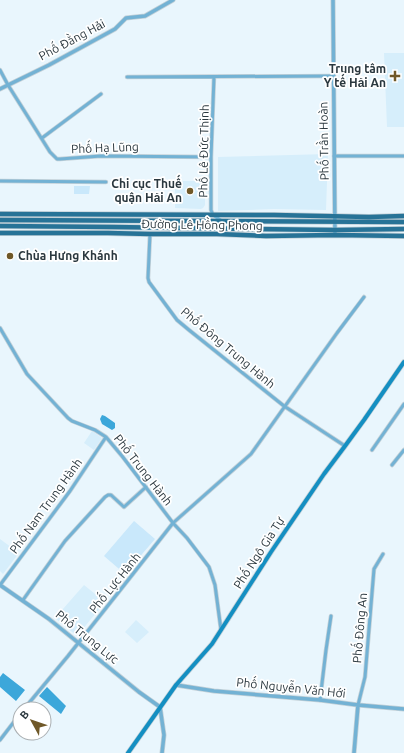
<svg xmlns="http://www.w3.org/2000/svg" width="404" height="753" font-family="Ubuntu,sans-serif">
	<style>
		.built { fill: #d6eefb }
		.green { fill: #c9e8fb }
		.water { fill: #3ca7da }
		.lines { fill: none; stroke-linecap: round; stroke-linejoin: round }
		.minor-casing { stroke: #c3d0d7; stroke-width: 4.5 }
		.tertiary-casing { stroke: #c3d0d7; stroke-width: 5 }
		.secondary-casing { stroke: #c3d0d7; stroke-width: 5.5 }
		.primary-casing { stroke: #c3d0d7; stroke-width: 6 }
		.minor { stroke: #73b2d4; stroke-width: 3 }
		.tertiary { stroke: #73b2d4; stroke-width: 3.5 }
		.secondary { stroke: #148fc2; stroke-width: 4 }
		.primary { stroke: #277397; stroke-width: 4.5 }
		.poi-dot { fill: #6f5828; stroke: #fff; stroke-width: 1.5 }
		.labels { text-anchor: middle; stroke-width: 3.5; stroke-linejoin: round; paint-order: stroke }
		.street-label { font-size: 12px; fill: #2b383f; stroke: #fff }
		.poi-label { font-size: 12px; font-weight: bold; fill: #2b383f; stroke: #fff; text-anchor: end }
	</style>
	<rect width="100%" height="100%" fill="#e9f6fd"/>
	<path class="built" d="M 384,53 L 404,53 L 404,127 L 387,127 Z
		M 328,154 L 326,210 L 274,209 L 218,211 L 218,157 Z
		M 175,181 L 205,181 L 205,205 L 203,208 L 201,209 L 175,208 Z
		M 92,431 L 102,438 L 94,450 L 84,443 Z
		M 0,539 L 19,553 L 3,574 L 0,571 Z
		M 84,585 L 105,602 L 77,636 L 55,618 Z
		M 136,620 L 149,632 L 137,643 L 125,632 Z"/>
	<path class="green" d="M 74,186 L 90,186 L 89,194 L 74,194 Z
		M 134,521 L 155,539 L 125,574 L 104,556 Z"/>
	<path class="water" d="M 102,415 L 105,416 L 115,423 L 115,428 L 112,430 L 102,424 L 100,419 Z
		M 3,673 L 25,690 L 16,701 L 0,687 L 0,677 Z
		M 47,687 L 66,706 L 61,714 L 39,696 Z"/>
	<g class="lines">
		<defs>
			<path id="minor" d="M 0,70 L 8,85 L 50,152 L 57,159 L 60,159 L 101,156 L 211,157
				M 127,77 L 333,76
				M 214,77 L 211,157 L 211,210 L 213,215 L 222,221
				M 42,138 L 101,94
				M 334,156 L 404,156
				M 0,181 L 106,182
				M 150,234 L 148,278 L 149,282 L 177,320 L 189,330 L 284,406 L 345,446
				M 0,328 L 27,374 L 68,418 L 72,421 L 95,430 L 106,437 L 122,456 L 173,523 L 187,538 L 209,567 L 215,585 L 221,630
				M 372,450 L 404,404
				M 392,465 L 404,450
				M 0,585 L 70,491 L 106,437
				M 23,600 L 65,541 L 105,497 L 108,495 L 111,495 L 124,507 L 146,487
				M 320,700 L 326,650 L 331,616
				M 358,705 L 365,677 L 374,569 L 383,554
				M 24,709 L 68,656 L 125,584 L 173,523 L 251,454 L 337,333 L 364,297
				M 0,740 L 20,714"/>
			<path id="tertiary" d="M 333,0 L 335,235
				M 0,89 L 49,65 L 115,29 L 126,18 L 145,16 L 173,0
				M 0,585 L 49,619 L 139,692 L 160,707 L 164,735 L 162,753
				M 176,685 L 214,691 L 320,700 L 358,705 L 404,709
				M 354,753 L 358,705"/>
			<path id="secondary" d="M 128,753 L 176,685 L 212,644 L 271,552 L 324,474 L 345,446 L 364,420 L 404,362"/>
			<path id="primary" d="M 0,214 L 274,215 L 369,217 L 404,216
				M 0,220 L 404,222
				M 0,226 L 112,227 L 335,230 L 404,229
				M 0,233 L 108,233 L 150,234 L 217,234 L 266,236 L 335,235 L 404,236"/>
		</defs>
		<use href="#minor" class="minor-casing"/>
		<use href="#tertiary" class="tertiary-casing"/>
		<use href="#secondary" class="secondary-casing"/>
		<use href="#primary" class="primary-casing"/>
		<use href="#minor" class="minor"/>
		<use href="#tertiary" class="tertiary"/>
		<use href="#secondary" class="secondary"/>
		<use href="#primary" class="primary"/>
	</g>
	<g class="poi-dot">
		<path d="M393 70h4v4h4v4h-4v4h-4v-4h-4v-4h4z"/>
		<circle cx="190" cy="191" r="4"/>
		<circle cx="10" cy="256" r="4"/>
	</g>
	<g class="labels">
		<g class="street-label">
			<text transform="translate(72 40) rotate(-28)" y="4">Phố Đằng Hải</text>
			<text transform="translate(324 141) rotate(-91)" y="4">Phố Trần Hoàn</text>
			<text transform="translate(105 148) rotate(-2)" y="4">Phố Hạ Lũng</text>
			<text transform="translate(204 151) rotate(-89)" y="4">Phố Lê Đức Thịnh</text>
			<text transform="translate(202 225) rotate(1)" y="4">Đường Lê Hồng Phong</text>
			<text transform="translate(228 348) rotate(40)" y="4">Phố Đông Trung Hành</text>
			<text transform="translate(143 470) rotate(52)" y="4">Phố Trung Hành</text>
			<text transform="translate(46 506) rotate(-54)" y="4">Phố Nam Trung Hành</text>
			<text transform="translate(259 553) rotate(-57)" y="4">Phố Ngô Gia Tự</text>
			<text transform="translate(115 583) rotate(-51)" y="4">Phố Lực Hành</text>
			<text transform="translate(360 628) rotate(-85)" y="4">Phố Đông An</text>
			<text transform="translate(87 637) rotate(39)" y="4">Phố Trung Lực</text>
			<text transform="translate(291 688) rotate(6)" y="4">Phố Nguyễn Văn Hới</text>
		</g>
		<g class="poi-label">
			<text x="386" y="73">Trung tâm<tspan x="386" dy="14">Y tế Hải An</tspan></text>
			<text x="182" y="188">Chi cục Thuế<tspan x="182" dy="14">quận Hải An</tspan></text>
			<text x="18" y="260" text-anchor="start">Chùa Hưng Khánh</text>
		</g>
	</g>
	<g transform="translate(32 721) rotate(310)"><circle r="19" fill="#ffffff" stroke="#aaafb2"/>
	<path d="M0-3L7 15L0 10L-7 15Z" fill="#6f5828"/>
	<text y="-6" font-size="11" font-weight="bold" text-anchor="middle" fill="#2b383f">B</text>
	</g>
</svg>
